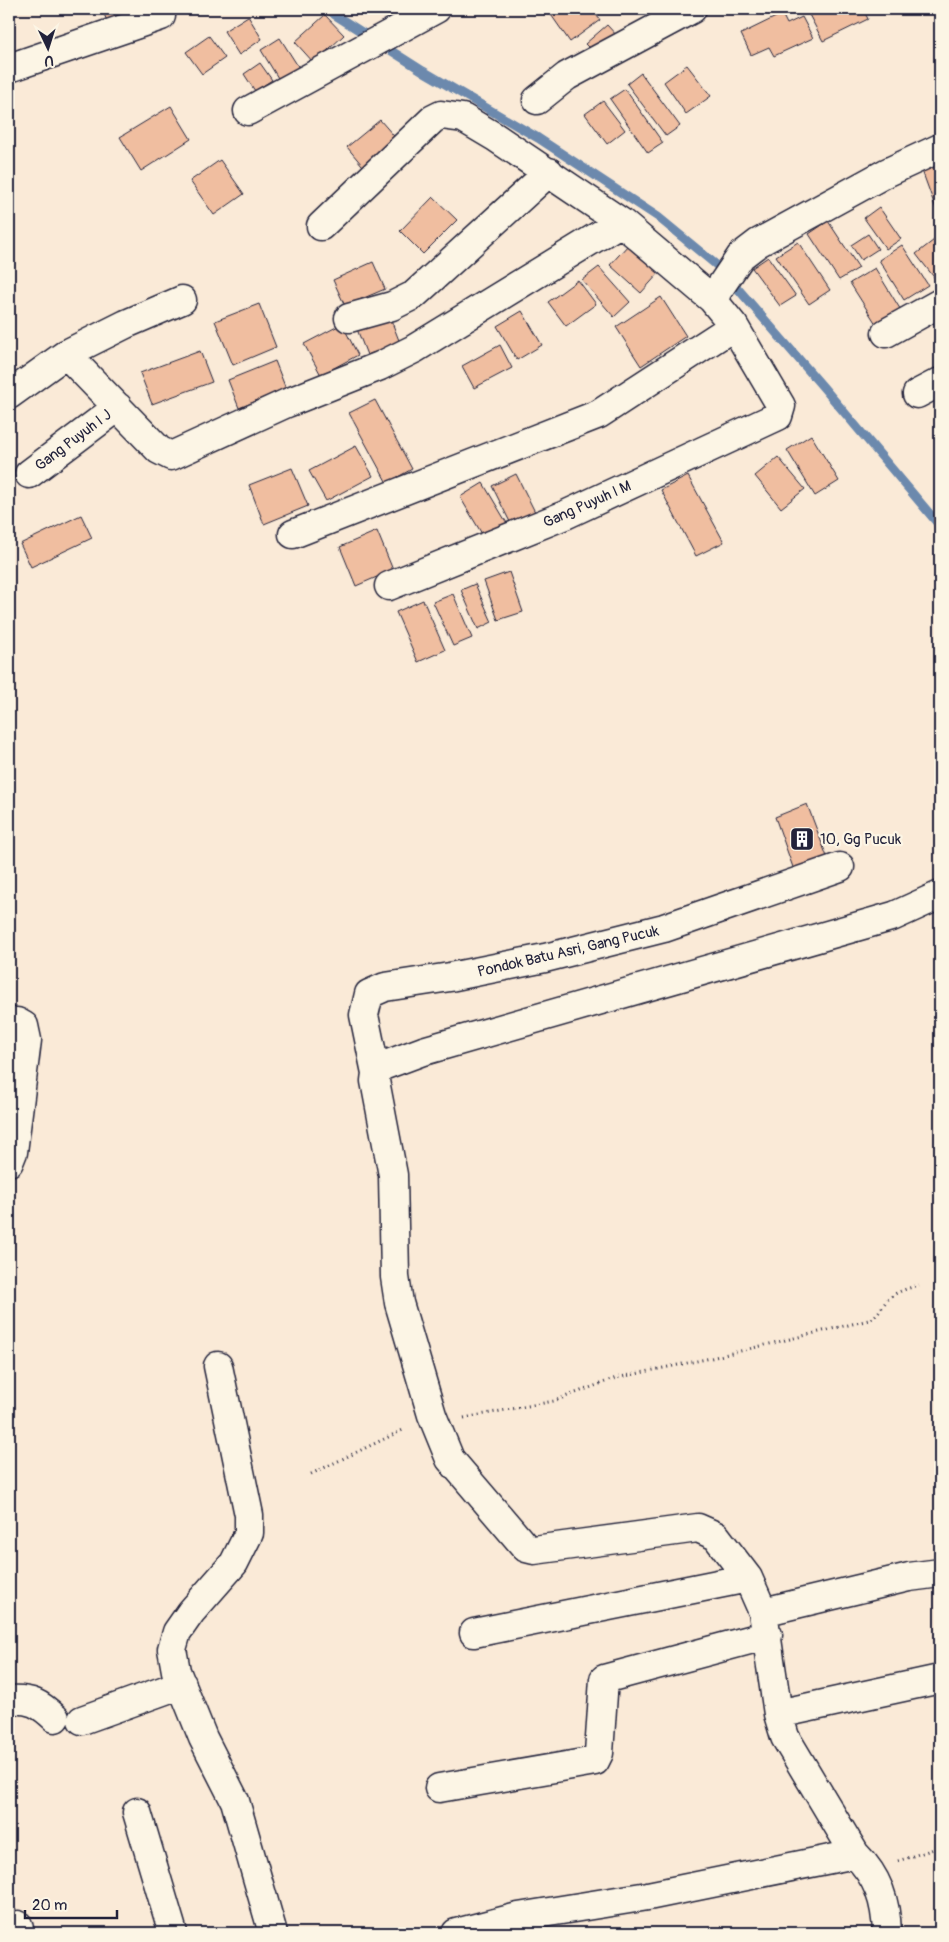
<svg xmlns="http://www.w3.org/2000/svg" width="949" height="1942" font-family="Pangolin,sans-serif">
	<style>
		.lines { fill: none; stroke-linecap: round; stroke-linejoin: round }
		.stream { stroke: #6c89ad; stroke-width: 9 }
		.building { fill: #f0bea0; stroke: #22223b }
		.minor-casing { stroke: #22223b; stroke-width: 31 }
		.path { stroke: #22223b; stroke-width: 3; stroke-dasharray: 1 4; stroke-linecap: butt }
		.minor { stroke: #fcf5e5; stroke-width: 28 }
		.labels { text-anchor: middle; stroke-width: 4.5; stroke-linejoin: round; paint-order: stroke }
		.street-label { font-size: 15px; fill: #22223b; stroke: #fcf5e5 }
		.poi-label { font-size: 15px; fill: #22223b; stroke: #fcf5e5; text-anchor: start }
	</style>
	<rect width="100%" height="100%" fill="#faead7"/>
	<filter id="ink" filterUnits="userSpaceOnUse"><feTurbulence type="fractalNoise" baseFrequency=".02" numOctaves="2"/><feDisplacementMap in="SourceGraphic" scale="10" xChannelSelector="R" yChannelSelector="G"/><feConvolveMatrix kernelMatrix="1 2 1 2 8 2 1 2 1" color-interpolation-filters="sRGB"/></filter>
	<g filter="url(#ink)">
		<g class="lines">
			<path class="stream" d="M 329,9 L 335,15 L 423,71 L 538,138 L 658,217 L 720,268 L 823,387 L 940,526"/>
		</g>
		<path class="building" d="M 102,9 L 138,9 L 140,13 L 109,26 Z
			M 547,9 L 592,9 L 600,20 L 570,42 Z
			M 806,9 L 863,9 L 868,19 L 823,41 Z
			M 782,14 L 787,24 L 802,17 L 813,38 L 774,56 L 769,47 L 751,55 L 741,34 Z
			M 325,15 L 344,35 L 314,63 L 295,42 Z
			M 248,16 L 262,39 L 239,55 L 224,31 Z
			M 607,25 L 618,37 L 597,56 L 585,44 Z
			M 209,36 L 225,58 L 202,74 L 186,52 Z
			M 280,38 L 301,71 L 281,83 L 261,50 Z
			M 260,63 L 272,80 L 255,91 L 244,74 Z
			M 687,65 L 711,96 L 686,114 L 664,82 Z
			M 641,73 L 680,126 L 666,136 L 627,84 Z
			M 625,89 L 663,143 L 648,153 L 610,99 Z
			M 603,101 L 625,130 L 607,144 L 585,114 Z
			M 171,106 L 191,139 L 141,171 L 120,137 Z
			M 380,120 L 400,143 L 367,171 L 347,147 Z
			M 940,158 L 940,208 L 936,209 L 920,165 Z
			M 220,160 L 244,194 L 214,215 L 190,181 Z
			M 433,197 L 457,220 L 423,254 L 400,231 Z
			M 879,207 L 901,239 L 886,249 L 864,218 Z
			M 828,221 L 859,268 L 839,280 L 809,234 Z
			M 868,234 L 878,249 L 861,260 L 851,245 Z
			M 938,237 L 940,240 L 940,285 L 916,254 Z
			M 798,242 L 830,290 L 809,304 L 776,256 Z
			M 628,245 L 659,273 L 641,293 L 610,265 Z
			M 902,245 L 928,285 L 904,300 L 879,260 Z
			M 768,257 L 796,296 L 780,306 L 752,268 Z
			M 373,262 L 385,289 L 345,306 L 333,280 Z
			M 599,267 L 630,302 L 614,317 L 582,280 Z
			M 875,268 L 902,312 L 878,327 L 850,283 Z
			M 578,280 L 596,304 L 566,326 L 548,302 Z
			M 661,297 L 686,336 L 641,366 L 616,327 Z
			M 259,304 L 276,347 L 233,365 L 215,321 Z
			M 522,311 L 542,345 L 517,360 L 497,326 Z
			M 388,312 L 400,343 L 367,355 L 355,324 Z
			M 342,324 L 358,355 L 321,375 L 304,344 Z
			M 500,345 L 512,368 L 474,388 L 462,366 Z
			M 200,351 L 212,382 L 152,404 L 140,373 Z
			M 275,361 L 286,389 L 239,408 L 228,380 Z
			M 375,400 L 412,469 L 387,483 L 349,413 Z
			M 811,435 L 839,481 L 815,496 L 787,450 Z
			M 356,446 L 373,476 L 326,501 L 309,471 Z
			M 778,457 L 805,489 L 781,508 L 755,476 Z
			M 292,468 L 308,506 L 264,524 L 249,485 Z
			M 516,474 L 536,514 L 512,526 L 492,486 Z
			M 688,476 L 724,542 L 696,556 L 661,490 Z
			M 483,483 L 511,530 L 488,544 L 460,497 Z
			M 81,515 L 92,538 L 31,567 L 20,544 Z
			M 377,531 L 393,570 L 356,586 L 340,547 Z
			M 509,572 L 523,612 L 498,620 L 484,581 Z
			M 475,584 L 492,622 L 478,629 L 461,590 Z
			M 453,594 L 472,638 L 453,646 L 433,602 Z
			M 423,600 L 445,650 L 418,662 L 396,612 Z
			M 807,804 L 829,862 L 795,873 L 775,817 Z"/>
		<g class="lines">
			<defs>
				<path id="minor" d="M 9,68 L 161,16
					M 537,100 L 567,76 L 692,9
					M 248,111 L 436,9
					M 321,226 L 433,119 L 441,115 L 463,118 L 495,137 L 621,222
					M 349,318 L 392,306 L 414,295 L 549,172
					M 886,333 L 940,303
					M 66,354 L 159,450 L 171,456 L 287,403 L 380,366 L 414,349 L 621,222 L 712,299
					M 917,394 L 940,382
					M 9,395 L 66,354 L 126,324 L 182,300
					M 29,474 L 118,407
					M 293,534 L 599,414 L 734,326 L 712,299 L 741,256 L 758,243 L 886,173 L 940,148
					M 389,586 L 565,515 L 778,416 L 781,406 L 734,326
					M 9,1022 L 17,1022 L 24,1026 L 27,1040 L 13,1152 L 9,1162
					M 376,1073 L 364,1015 L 369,994 L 385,987 L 450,977 L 545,958 L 664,928 L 840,867
					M 218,1366 L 249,1515 L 249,1533 L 234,1563 L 191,1612 L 177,1632 L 172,1649 L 176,1671 L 203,1738 L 235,1801 L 273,1933
					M 763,1612 L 909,1577 L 940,1573
					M 474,1633 L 748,1578
					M 9,1700 C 31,1698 40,1704 55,1718
					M 778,1714 L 940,1679
					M 82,1720 L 182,1684
					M 439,1788 L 595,1761 L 599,1753 L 604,1679 L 768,1635
					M 137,1812 L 173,1933
					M 18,1925 L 20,1933
					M 456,1933 L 518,1917 L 648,1896 L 855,1854
					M 887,1933 C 886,1901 878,1877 855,1854 L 785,1737 L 778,1714 L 763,1612 L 748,1578 L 716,1536 L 698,1528 L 534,1550 L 526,1548 L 450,1459 L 432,1415 L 399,1303 L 395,1277 L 393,1175 L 375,1081 L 376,1073 L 380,1067 L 423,1051 L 894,916 L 940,895"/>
			</defs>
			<use href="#minor" class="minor-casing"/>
			<path class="path" d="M 464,1418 L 554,1401 L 616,1378 L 711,1358 L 869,1320 C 880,1315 883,1302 892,1296 C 900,1290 910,1288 919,1285
				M 311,1474 L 405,1429
				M 898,1861 L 940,1847"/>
			<use href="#minor" class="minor"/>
		</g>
	</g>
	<defs>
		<symbol id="building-square" viewBox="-11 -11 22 22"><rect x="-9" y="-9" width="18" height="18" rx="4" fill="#22223b" stroke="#fcf5e5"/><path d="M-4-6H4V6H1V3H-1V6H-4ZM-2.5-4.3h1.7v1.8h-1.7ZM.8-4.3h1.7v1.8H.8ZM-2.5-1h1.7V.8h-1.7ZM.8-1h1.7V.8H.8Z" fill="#fff"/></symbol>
	</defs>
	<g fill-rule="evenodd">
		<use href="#building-square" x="788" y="825" width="28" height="28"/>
	</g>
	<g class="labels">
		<g class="street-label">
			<text transform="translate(73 440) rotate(-37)" y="5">Gang Puyuh I J</text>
			<text transform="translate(587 504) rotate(-24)" y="5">Gang Puyuh I M</text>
			<text transform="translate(568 951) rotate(-13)" y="5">Pondok Batu Asri, Gang Pucuk</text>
		</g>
		<g class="poi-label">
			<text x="820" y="844">10, Gg Pucuk</text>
		</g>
	</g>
	<rect width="949" height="1942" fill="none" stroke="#fcf5e5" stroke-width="30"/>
	<rect x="15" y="15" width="919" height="1912" fill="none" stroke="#22223b" stroke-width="2" filter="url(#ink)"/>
	<g transform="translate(48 48) rotate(176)" stroke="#fcf5e5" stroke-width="4" paint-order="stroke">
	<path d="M0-4L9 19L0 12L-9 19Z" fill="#22223b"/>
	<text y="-8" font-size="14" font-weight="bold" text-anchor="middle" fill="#22223b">U</text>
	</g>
	<path d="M25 1910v8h92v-8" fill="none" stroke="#22223b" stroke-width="2.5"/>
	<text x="32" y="1910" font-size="15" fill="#22223b" stroke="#fcf5e5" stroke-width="4" paint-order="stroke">20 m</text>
</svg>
